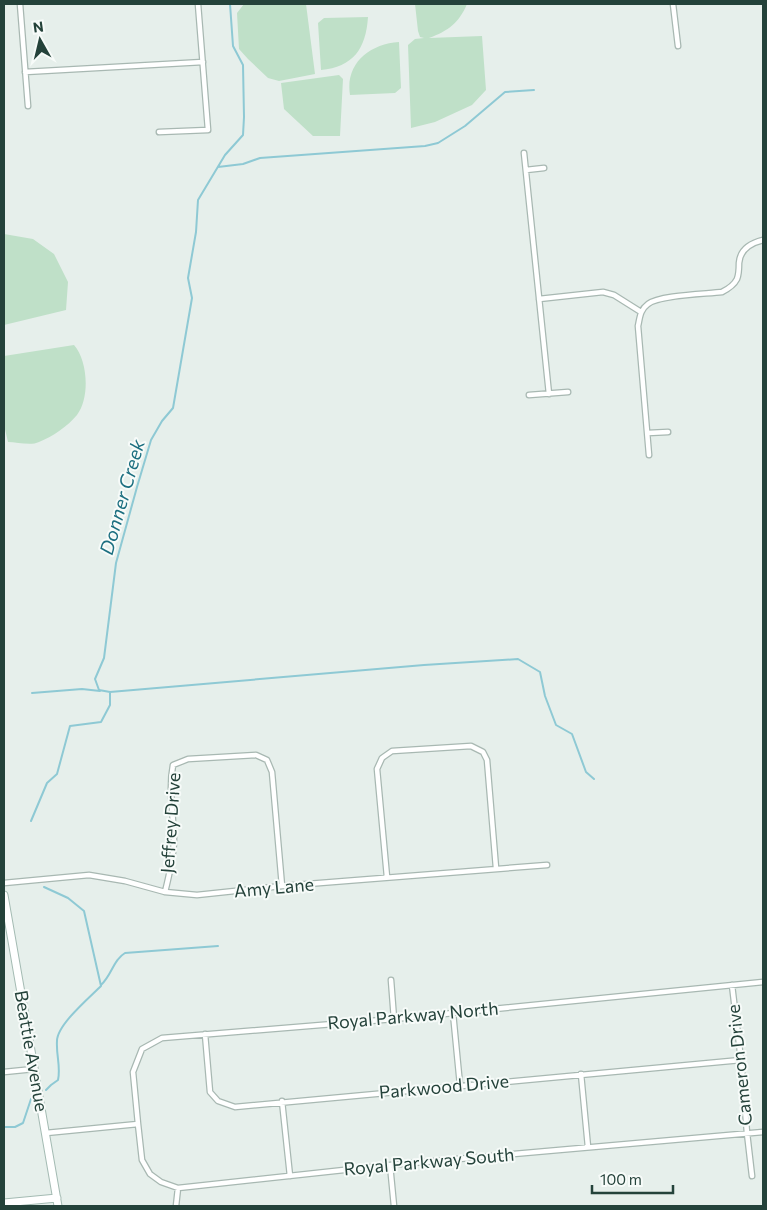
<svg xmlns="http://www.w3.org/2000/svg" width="767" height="1210" font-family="Commissioner,sans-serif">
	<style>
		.green { fill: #bfe0c8 }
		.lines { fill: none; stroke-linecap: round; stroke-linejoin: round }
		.stream { stroke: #8ec9d4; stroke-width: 2 }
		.street-casing { stroke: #a8b8b2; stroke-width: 7 }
		.secondary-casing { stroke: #a4bbb3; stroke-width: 9 }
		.street { stroke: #fff; stroke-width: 4.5 }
		.secondary { stroke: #fff; stroke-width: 7 }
		.labels { text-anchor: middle; stroke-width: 4; stroke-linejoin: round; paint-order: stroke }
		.street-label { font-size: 18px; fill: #24423a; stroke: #f7fbf9 }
		.water-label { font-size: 19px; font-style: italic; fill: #1c6f80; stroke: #f7fbf9 }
	</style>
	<rect width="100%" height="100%" fill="#e6efeb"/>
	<path class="green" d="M 244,4 L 306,4 L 315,74 L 279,81 L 268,78 L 248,59 L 239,49 L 237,13 Z
		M 415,4 L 467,4 C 459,23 448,31 429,38 L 482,36 L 486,90 L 472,105 L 435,122 L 411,128 L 408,45 L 415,39 L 424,38 L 420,37 L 418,31 Z
		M 368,17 C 366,49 353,67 321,70 L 318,23 L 324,18 Z
		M 399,42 L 401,88 L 395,93 L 350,95 C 345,64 369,44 399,42 Z
		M 339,75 L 343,79 L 340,136 L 313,136 L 284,109 L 281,83 Z
		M 4,234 L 33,239 L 54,254 L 68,282 L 66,310 L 4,325 Z
		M 74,345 C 88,361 90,398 77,415 C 68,426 52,437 39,442 C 31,446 17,442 8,442 L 4,425 L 4,356 Z"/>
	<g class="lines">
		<path class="stream" d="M 218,167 L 243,164 L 260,158 L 425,146 L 438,143 L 465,126 L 505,92 L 534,90
			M 110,692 L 424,665 L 518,659 L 540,672 L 545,696 L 556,725 L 572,734 L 586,772 L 594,779
			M 32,693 L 82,689 L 100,691
			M 31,821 L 47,783 L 57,774 L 70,726 L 101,722 L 110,705 L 110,692 L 99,690 L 95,679 L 104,658 L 116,563 L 137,487 L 151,440 L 162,421 L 173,408 L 192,298 L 188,278 L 196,232 L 198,200 L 225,155 L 243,135 L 244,117 L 243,65 L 233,46 L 230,4
			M 44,887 L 68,898 L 84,911 L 101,986 C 89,998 57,1025 57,1041 C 56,1055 61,1067 58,1080 L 51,1085 L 46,1090
			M 101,985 C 112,975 113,960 125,953 L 218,946
			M 4,1127 L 15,1127 L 23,1123 L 31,1099"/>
		<defs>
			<path id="street" d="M 20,4 L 28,106
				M 673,4 L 678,46
				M 25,72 L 203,62
				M 159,132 L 208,130 L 198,4
				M 524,153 L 549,394
				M 526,170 L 544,168
				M 539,299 L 603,292 L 614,295 L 641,312
				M 529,395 L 568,392
				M 648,433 L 668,432
				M 649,455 L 638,326 C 640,317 640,310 648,304 C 659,295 706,294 722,292 C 728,289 734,285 737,279 C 739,274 739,268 739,263 C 740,249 751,243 763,240
				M 387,877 L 377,769 L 382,758 L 392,751 L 471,746 L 483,752 L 487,760 L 496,868
				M 4,883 L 89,875 L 125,881 L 165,892 L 197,895 L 282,886 L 547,865
				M 165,892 C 169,876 173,859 174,842 C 174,817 168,791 173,765 L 188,759 L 256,755 L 267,760 L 272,772 L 282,886
				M 391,980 L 394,1019
				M 763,982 L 394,1019 L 162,1038 L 142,1049 L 133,1072 L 138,1124 L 142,1160 L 150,1174 L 161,1182 L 178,1188 L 390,1165 L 763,1132
				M 732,985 L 741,1060 L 747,1133 L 752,1176
				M 453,1013 L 460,1085
				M 205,1034 L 210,1092 L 218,1101 L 235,1107 L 741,1060
				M 4,1072 L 34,1069
				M 581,1074 L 588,1147
				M 282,1101 L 290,1176
				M 46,1133 L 138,1124
				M 390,1165 L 394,1206
				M 176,1206 L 178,1188"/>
			<path id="secondary" d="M 4,895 L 58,1206
				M 4,1203 L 57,1198"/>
		</defs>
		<use href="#street" class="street-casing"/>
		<use href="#secondary" class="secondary-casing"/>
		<use href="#street" class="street"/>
		<use href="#secondary" class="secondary"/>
	</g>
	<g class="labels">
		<g class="street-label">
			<text transform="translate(171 823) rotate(-86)" y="6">Jeffrey Drive</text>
			<text transform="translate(274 888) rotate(-5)" y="6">Amy Lane</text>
			<text transform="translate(413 1016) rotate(-5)" y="6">Royal Parkway North</text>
			<text transform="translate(31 1051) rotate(80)" y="6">Beattie Avenue</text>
			<text transform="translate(740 1065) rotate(-96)" y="6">Cameron Drive</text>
			<text transform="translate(444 1087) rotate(-5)" y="6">Parkwood Drive</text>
			<text transform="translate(429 1162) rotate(-5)" y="6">Royal Parkway South</text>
		</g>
		<g class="water-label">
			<text transform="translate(122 497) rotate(-74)" y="7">Donner Creek</text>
		</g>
	</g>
	<rect width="767" height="1210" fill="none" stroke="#24423a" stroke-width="10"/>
	<g transform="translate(40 40) rotate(352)" stroke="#f7fbf9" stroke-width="4" paint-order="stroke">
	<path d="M0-4L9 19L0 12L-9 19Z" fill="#24423a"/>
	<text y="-8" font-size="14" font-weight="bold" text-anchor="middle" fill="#24423a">N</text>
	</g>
	<path d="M592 1185v8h81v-8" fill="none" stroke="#24423a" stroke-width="2.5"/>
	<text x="600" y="1185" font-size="15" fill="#24423a" stroke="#f7fbf9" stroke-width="4" paint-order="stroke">100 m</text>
</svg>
